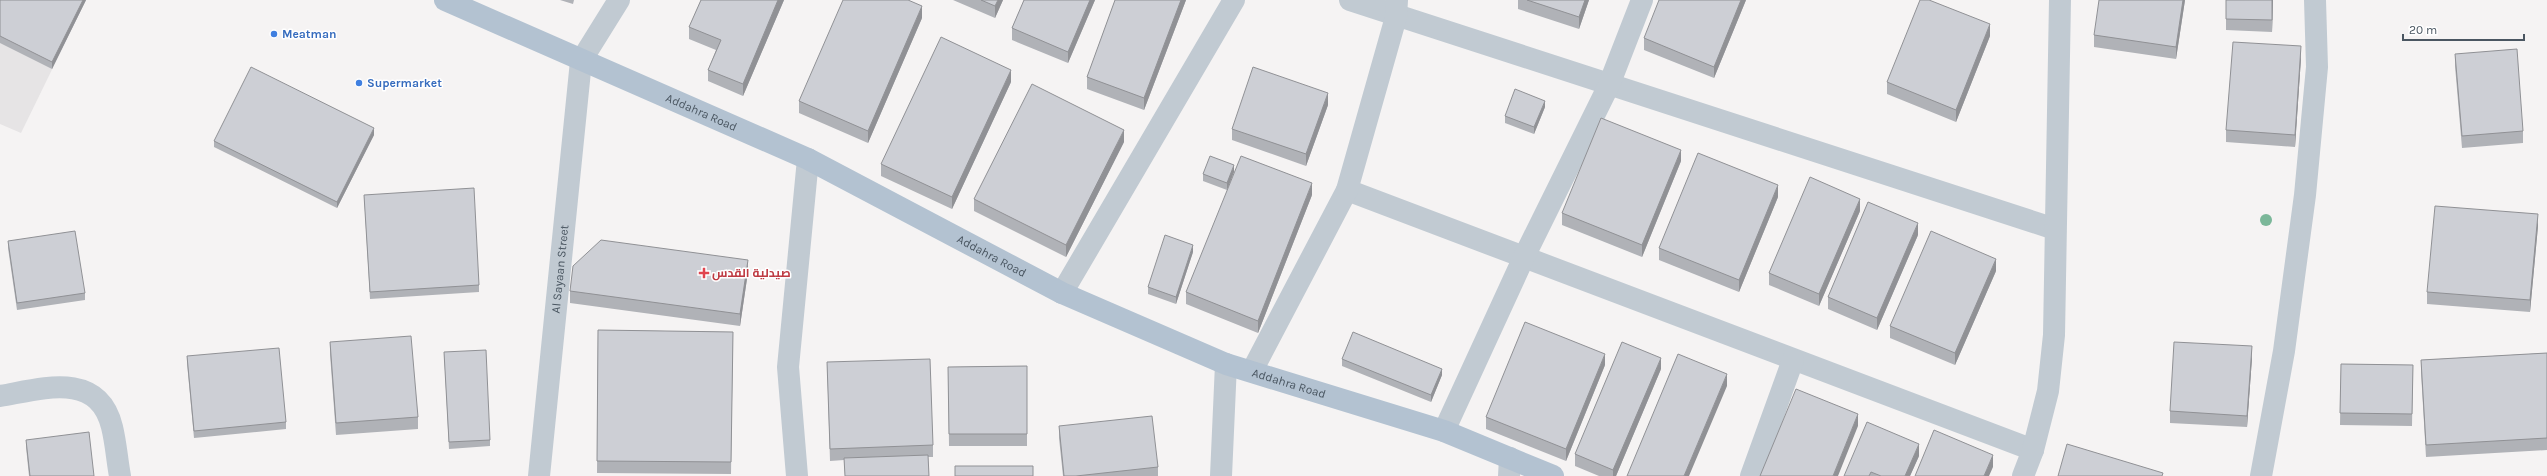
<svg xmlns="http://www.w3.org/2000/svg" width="2547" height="476" font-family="Karla,Cairo,sans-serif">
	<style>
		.education { fill: #e6e4e5 }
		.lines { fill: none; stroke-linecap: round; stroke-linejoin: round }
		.street { stroke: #c1cad2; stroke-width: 22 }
		.primary { stroke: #b3c2d1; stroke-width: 22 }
		.tree { fill: #7bb799 }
		.wall { fill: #b0b2b7 }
		.shaded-wall { fill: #909195 }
		.building { fill: #cdcfd5; stroke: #909195 }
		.shop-dot { fill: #3f7fe0; stroke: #fff; stroke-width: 1.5 }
		.health-dot { fill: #e0444e; stroke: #fff; stroke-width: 1.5 }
		.labels { text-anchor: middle; stroke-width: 3; stroke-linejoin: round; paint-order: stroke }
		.shop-label { font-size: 12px; font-weight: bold; fill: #366cbe; stroke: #fff; text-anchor: start }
		.street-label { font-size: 12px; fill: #4a5661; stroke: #fff }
		.health-label { font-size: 12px; font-weight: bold; fill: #be3a42; stroke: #fff; text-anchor: start }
	</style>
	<rect width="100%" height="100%" fill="#f5f3f3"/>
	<path class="education" d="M 0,0 L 86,0 L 21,133 L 0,124 Z"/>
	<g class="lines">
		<g class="street">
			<path d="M 1350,0 L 2055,229"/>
			<path d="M 1347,190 L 2033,450"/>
			<path d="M 1062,293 L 1234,0"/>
			<path d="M 1252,371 L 1347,190 L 1396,17 L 1397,0"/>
			<path d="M 0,396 C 41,389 98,370 112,427 C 116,443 117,460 120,476"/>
			<path d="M 1444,431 L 1524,257 L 1609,85 L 1642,0"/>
			<path id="s1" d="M 539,476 L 581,61 L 619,0"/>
			<path d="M 797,476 L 788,367 L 808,159"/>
			<path d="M 1221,476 L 1226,364"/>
			<path d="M 1509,476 L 1510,458"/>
			<path d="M 1751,476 L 1793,360"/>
			<path d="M 2023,476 L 2033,450 L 2048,391 L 2054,335 L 2060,0"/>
			<path d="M 2261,476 L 2284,351 L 2305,195 L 2317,67 L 2315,0"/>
		</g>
		<path class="primary" id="s2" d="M 445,0 L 808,159 L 1062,293 L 1226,364 L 1444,431 L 1553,476"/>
	</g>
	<circle class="tree" cx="2266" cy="220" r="6"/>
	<path class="wall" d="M 0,0 L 86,0 L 52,69 L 0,43 Z
		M 560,0 L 574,0 L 573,4 Z
		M 701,0 L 784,0 L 743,96 L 708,81 L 708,70 L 716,50 L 689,39 L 689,27 Z
		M 953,0 L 1003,0 L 995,18 Z
		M 1024,0 L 1095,0 L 1068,63 L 1012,40 L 1012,28 Z
		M 1115,0 L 1186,0 L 1144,110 L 1087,89 L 1087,77 Z
		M 1518,0 L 1589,0 L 1579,29 L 1518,9 Z
		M 1746,0 L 1714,78 L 1644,50 L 1644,38 Z
		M 2185,0 L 2176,59 L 2094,47 L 2094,35 Z
		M 2226,0 L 2273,0 L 2272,32 L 2226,30 Z
		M 922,18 L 868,143 L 799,113 L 799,101 Z
		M 1990,36 L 1956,122 L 1887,94 L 1887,82 Z
		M 2455,54 L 2523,131 L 2523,143 L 2462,148 L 2455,66 Z
		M 2301,58 L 2295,147 L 2226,142 L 2226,130 Z
		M 1011,82 L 952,209 L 881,176 L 881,164 Z
		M 1328,105 L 1306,166 L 1232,140 L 1232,129 Z
		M 1545,107 L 1534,134 L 1505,123 L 1505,116 Z
		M 374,135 L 337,208 L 214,147 L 214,141 Z
		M 1124,142 L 1066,257 L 974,211 L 974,199 Z
		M 1681,161 L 1642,257 L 1562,225 L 1562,213 Z
		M 1234,172 L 1227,190 L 1203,181 L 1203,174 Z
		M 364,195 L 479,285 L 479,292 L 370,299 Z
		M 1312,195 L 1258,333 L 1186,304 L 1186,292 Z
		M 1778,197 L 1739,292 L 1659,260 L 1659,248 Z
		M 1860,211 L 1819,306 L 1769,285 L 1769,273 Z
		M 2538,226 L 2530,312 L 2427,304 L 2427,292 Z
		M 1918,235 L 1877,330 L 1828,309 L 1828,297 Z
		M 8,241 L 85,293 L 85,300 L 17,310 L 8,248 Z
		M 1193,252 L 1176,304 L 1148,294 L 1148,287 Z
		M 1996,271 L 1955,365 L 1890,338 L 1890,326 Z
		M 748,272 L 740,326 L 570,303 L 570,291 Z
		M 598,330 L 733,332 L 731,474 L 597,473 Z
		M 330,342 L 418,417 L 418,429 L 336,435 L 330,354 Z
		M 444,352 L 490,440 L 490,446 L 449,449 Z
		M 2547,353 L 2547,450 L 2426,457 L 2421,372 L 2421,360 Z
		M 187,356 L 286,422 L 286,429 L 194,438 L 187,363 Z
		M 2252,358 L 2247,427 L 2170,423 L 2170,411 Z
		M 1342,359 L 1442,375 L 1431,402 L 1342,366 Z
		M 827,362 L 933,445 L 933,457 L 928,457 L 929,476 L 845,476 L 844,460 L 830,461 Z
		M 2341,364 L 2413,365 L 2412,426 L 2340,425 Z
		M 1605,365 L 1566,461 L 1486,429 L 1486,417 Z
		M 1027,366 L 1027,446 L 949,446 L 948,367 Z
		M 1661,369 L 1616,476 L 1599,476 L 1575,466 L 1575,454 Z
		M 1059,426 L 1158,467 L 1158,476 L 1063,476 L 1059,438 Z
		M 26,440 L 94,476 L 29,476 L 26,447 Z
		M 1919,456 L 1910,476 L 1844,476 Z"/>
	<path class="shaded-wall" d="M 83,0 L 86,0 L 52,69 L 52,62 Z
		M 778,0 L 784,0 L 743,96 L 743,84 Z
		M 998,0 L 1003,0 L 995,18 L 995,6 Z
		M 1090,0 L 1095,0 L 1068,63 L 1068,52 Z
		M 1181,0 L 1186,0 L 1144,110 L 1144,98 Z
		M 1585,0 L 1589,0 L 1579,29 L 1579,17 Z
		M 1741,0 L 1746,0 L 1714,78 L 1714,67 Z
		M 2183,0 L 2185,0 L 2176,59 L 2176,47 Z
		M 2272,0 L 2273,0 L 2272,32 Z
		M 922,6 L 922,18 L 868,143 L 868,131 Z
		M 1990,24 L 1990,36 L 1956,122 L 1956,110 Z
		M 2301,46 L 2301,58 L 2295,147 L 2295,135 Z
		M 1011,70 L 1011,82 L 952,209 L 952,197 Z
		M 1328,93 L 1328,105 L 1306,166 L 1306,154 Z
		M 1545,101 L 1545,107 L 1534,134 L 1534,127 Z
		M 374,128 L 374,135 L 337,208 L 337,202 Z
		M 1124,130 L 1124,142 L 1066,257 L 1066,245 Z
		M 1681,150 L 1681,161 L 1642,257 L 1642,245 Z
		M 1234,165 L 1234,172 L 1227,190 L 1227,183 Z
		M 1312,183 L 1312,195 L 1258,333 L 1258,321 Z
		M 1778,185 L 1778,197 L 1739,292 L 1739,280 Z
		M 1860,199 L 1860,211 L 1819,306 L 1819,294 Z
		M 2538,214 L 2538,226 L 2530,312 L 2530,300 Z
		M 1918,223 L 1918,235 L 1877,330 L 1877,318 Z
		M 1193,245 L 1193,252 L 1176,304 L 1176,297 Z
		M 1996,259 L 1996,271 L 1955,365 L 1955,353 Z
		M 748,260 L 748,272 L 740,326 L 740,314 Z
		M 2252,346 L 2252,358 L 2247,427 L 2247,416 Z
		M 1605,354 L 1605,365 L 1566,461 L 1566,449 Z
		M 1661,358 L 1661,369 L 1616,476 L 1613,476 L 1613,470 Z
		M 1442,369 L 1442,375 L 1431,402 L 1431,395 Z
		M 1727,374 L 1727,386 L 1689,476 L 1684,476 Z
		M 1858,414 L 1858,426 L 1838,476 L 1833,476 Z
		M 1919,444 L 1919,456 L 1910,476 L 1905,476 Z
		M 1993,455 L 1993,467 L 1989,476 L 1984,476 Z"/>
	<path class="building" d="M 0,0 L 83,0 L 52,62 L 0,36 Z
		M 701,0 L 778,0 L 743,84 L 708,70 L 721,40 L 689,27 Z
		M 843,0 L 908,0 L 922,6 L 868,131 L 799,101 Z
		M 981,0 L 998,0 L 995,6 Z
		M 1024,0 L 1090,0 L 1068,52 L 1012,28 Z
		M 1115,0 L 1181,0 L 1144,98 L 1087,77 Z
		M 1527,0 L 1585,0 L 1579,17 Z
		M 1659,0 L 1741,0 L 1714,67 L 1644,38 Z
		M 1920,0 L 1929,0 L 1990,24 L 1956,110 L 1887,82 Z
		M 2099,0 L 2183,0 L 2176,47 L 2094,35 Z
		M 2226,0 L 2272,0 L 2272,20 L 2226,19 Z
		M 941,37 L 1011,70 L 952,197 L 881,164 Z
		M 2233,42 L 2301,46 L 2295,135 L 2226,130 Z
		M 2517,49 L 2523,131 L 2462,136 L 2455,54 Z
		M 251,67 L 374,128 L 337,202 L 214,141 Z
		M 1253,67 L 1328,93 L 1306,154 L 1232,129 Z
		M 1032,84 L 1124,130 L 1066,245 L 974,199 Z
		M 1515,89 L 1545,101 L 1534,127 L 1505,116 Z
		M 1601,118 L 1681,150 L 1642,245 L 1562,213 Z
		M 1698,153 L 1778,185 L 1739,280 L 1659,248 Z
		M 1210,156 L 1234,165 L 1227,183 L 1203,174 Z
		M 1241,156 L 1312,183 L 1258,321 L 1186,292 Z
		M 1810,177 L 1860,199 L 1819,294 L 1769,273 Z
		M 474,188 L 479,285 L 370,292 L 364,195 Z
		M 1868,202 L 1918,223 L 1877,318 L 1828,297 Z
		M 2435,206 L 2538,214 L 2530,300 L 2427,292 Z
		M 75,231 L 85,293 L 17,303 L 8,241 Z
		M 1931,231 L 1996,259 L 1955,353 L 1890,326 Z
		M 1165,235 L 1193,245 L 1176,297 L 1148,287 Z
		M 601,240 L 748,260 L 740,314 L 570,291 L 573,266 Z
		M 1525,322 L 1605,354 L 1566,449 L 1486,417 Z
		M 598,330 L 733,332 L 731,462 L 597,461 Z
		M 1353,332 L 1442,369 L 1431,395 L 1342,359 Z
		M 411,336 L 418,417 L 336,423 L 330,342 Z
		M 1622,342 L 1661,358 L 1613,470 L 1575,454 Z
		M 2174,342 L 2252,346 L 2247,416 L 2170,411 Z
		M 279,348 L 286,422 L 194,431 L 187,356 Z
		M 486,350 L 490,440 L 449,442 L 444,352 Z
		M 2547,353 L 2547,438 L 2426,445 L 2421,360 Z
		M 1678,354 L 1727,374 L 1684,476 L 1627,476 Z
		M 930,359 L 933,445 L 830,449 L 827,362 Z
		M 2341,364 L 2413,365 L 2412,414 L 2340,413 Z
		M 1027,366 L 1027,434 L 949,434 L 948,367 Z
		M 1796,389 L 1858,414 L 1833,476 L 1760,476 Z
		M 1152,416 L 1158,467 L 1076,476 L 1064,476 L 1059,426 Z
		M 1867,422 L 1919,444 L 1905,476 L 1881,476 L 1871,472 L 1869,476 L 1844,476 Z
		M 1934,430 L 1993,455 L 1984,476 L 1915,476 Z
		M 89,432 L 94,476 L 30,476 L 26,440 Z
		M 2067,444 L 2163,473 L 2162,476 L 2058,476 Z
		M 928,455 L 929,476 L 845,476 L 844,458 Z
		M 955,466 L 1033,466 L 1033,476 L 955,476 Z"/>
	<g class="shop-dot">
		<circle cx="274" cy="34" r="4"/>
		<circle cx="359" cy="83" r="4"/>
	</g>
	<path class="health-dot" d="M702 267h4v4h4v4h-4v4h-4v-4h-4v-4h4z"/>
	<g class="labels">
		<g class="shop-label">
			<text x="282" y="38">Meatman</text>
			<text x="367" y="87">Supermarket</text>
		</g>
		<g class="street-label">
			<text dy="4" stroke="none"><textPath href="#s2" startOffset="280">Addahra Road</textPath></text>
			<text dy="4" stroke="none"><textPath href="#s2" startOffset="604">Addahra Road</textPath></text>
			<text dy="4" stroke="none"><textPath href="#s1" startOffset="208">Al Sayaan Street</textPath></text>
			<text dy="4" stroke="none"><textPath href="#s2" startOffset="928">Addahra Road</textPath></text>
		</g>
		<g class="health-label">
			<text x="712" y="277">صيدلية القدس</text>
		</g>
	</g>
	<path d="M2403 34v6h121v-6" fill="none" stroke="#4a5661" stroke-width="2"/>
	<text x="2409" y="34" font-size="12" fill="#4a5661" stroke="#ffffff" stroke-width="3" paint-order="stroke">20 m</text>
</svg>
